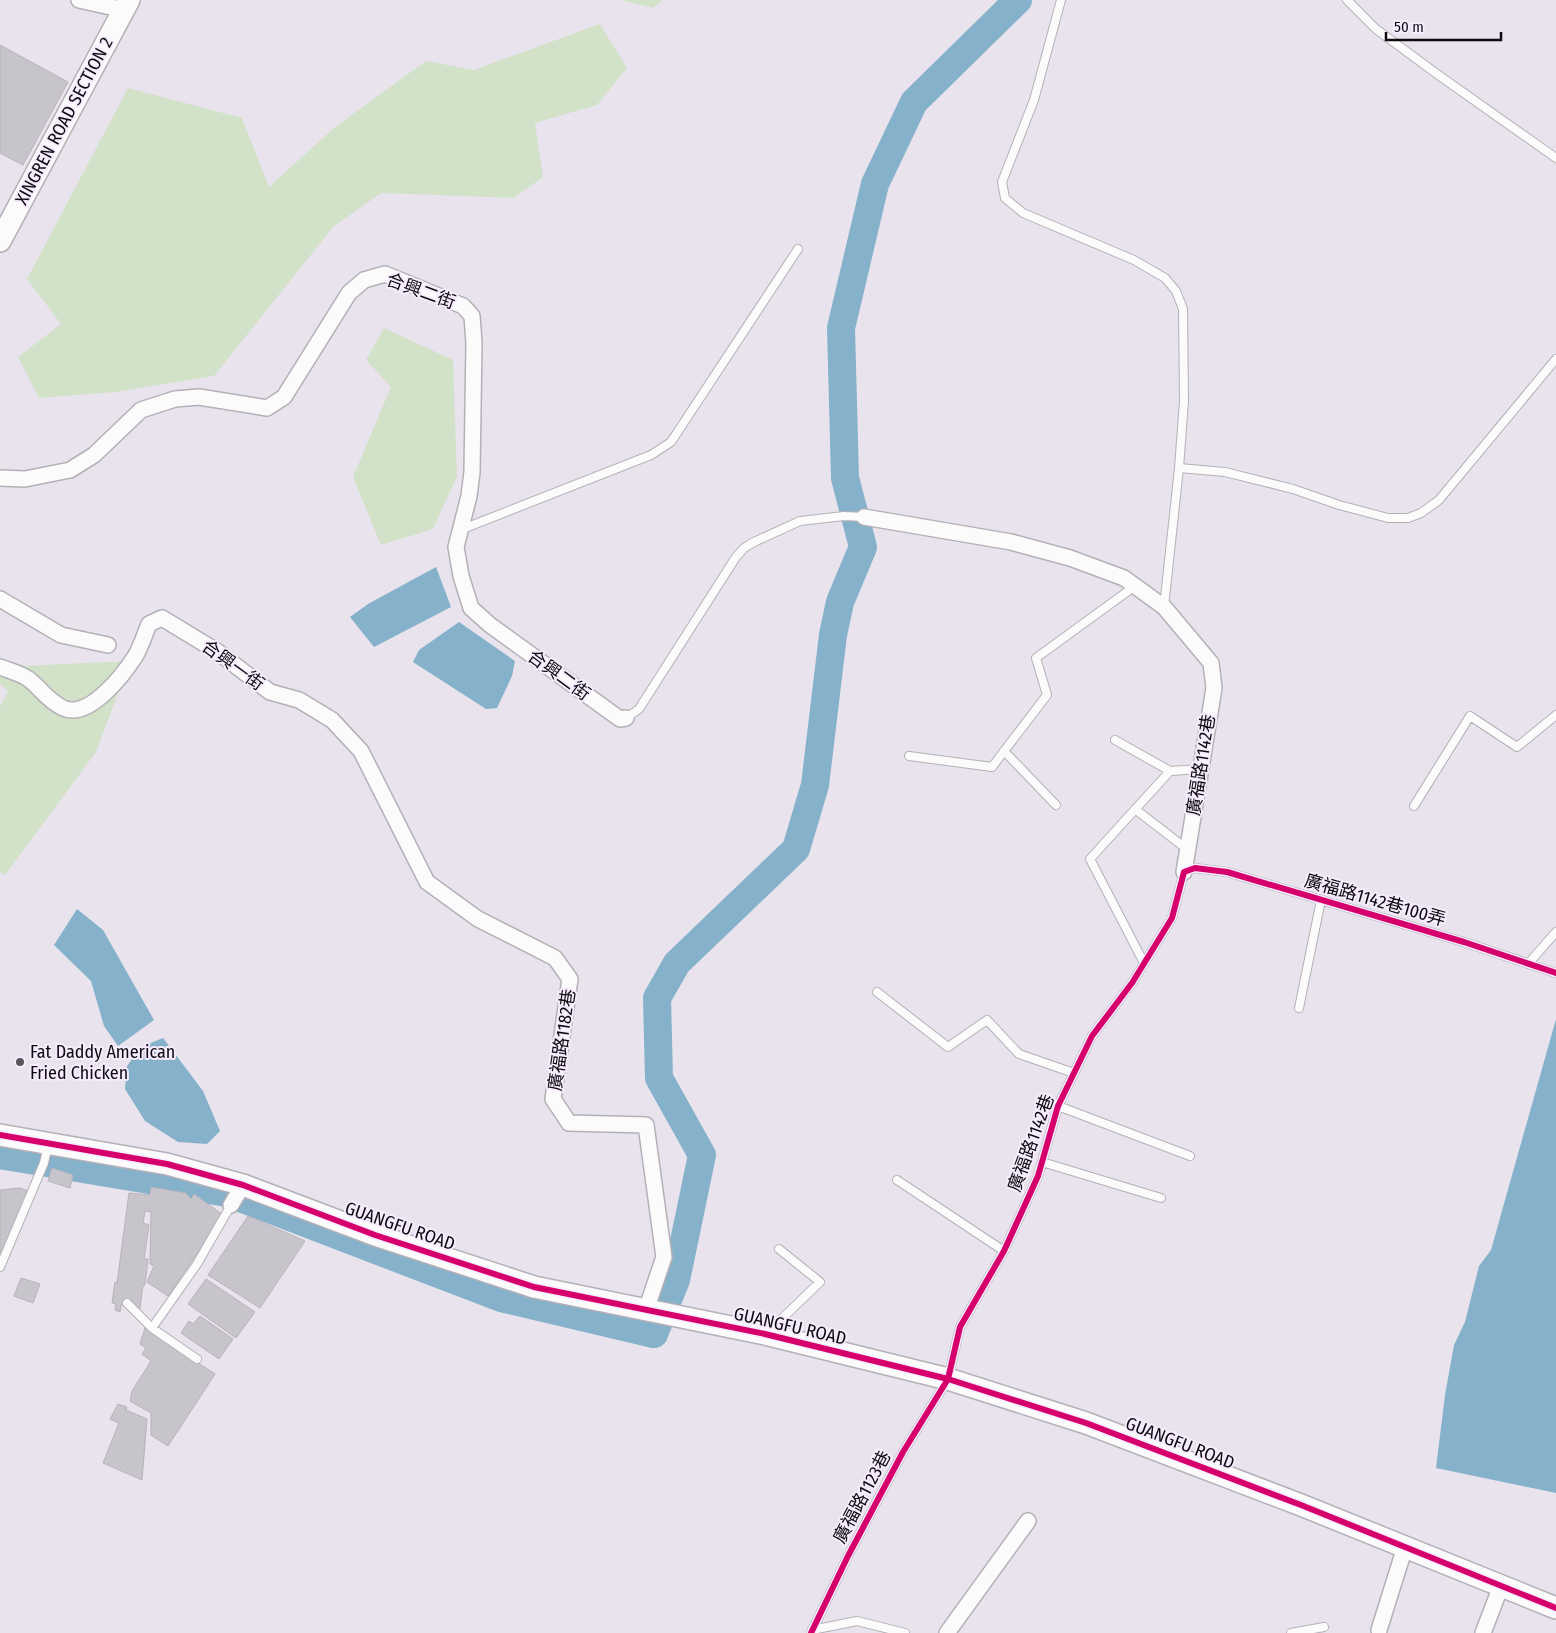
<svg xmlns="http://www.w3.org/2000/svg" width="1556" height="1633" font-family="'Fira Sans Condensed','Noto Sans TC',sans-serif">
	<style>
		.green { fill: #d2e2c9 }
		.water { fill: #85b1cb }
		.lines { fill: none; stroke-linecap: round; stroke-linejoin: round }
		.river { stroke: #85b1cb; stroke-width: 28 }
		.building { fill: #c7c4cc; stroke: #b6b3ba }
		.lane-casing { stroke: #b4b0b7; stroke-width: 10 }
		.street-casing { stroke: #b4b0b7; stroke-width: 18 }
		.secondary-casing { stroke: #b4b0b7; stroke-width: 24 }
		.lane { stroke: #fcfbfc; stroke-width: 8 }
		.street { stroke: #fcfbfc; stroke-width: 15 }
		.secondary { stroke: #fcfbfc; stroke-width: 21 }
		.cycleway-casing { stroke: #f6ecfe; stroke-width: 9 }
		.cycleway { stroke: #d6006c; stroke-width: 6 }
		.poi-dot { fill: #5a565d; stroke: #f6ecfe; stroke-width: 2 }
		.labels { text-anchor: middle; stroke-width: 4; stroke-linejoin: round; paint-order: stroke }
		.street-label { font-size: 18px; fill: #0e0a10; stroke: #f6ecfe }
		.poi-label { font-size: 18px; fill: #0e0a10; stroke: #f6ecfe; text-anchor: start }
	</style>
	<rect width="100%" height="100%" fill="#e8e3ec"/>
	<path class="green" d="M 621,0 L 663,0 L 653,8 Z
		M 600,24 L 627,68 L 597,105 L 535,123 L 543,177 L 514,198 L 381,193 L 333,227 L 214,376 L 115,392 L 39,398 L 18,357 L 61,324 L 27,279 L 128,88 L 242,118 L 269,187 L 335,127 L 426,61 L 474,70 Z
		M 384,328 L 453,360 L 457,476 L 433,529 L 381,545 L 353,477 L 391,387 L 366,360 Z
		M 130,661 L 96,752 L 5,875 L 0,872 L 0,707 L 8,691 L 0,684 L 0,667 Z"/>
	<path class="water" d="M 436,567 L 451,607 L 374,647 L 350,617 L 368,604 Z
		M 459,622 L 515,661 L 512,676 L 497,708 L 486,709 L 413,662 L 419,650 Z
		M 77,909 L 103,930 L 154,1020 L 118,1046 L 104,1026 L 91,981 L 54,945 Z
		M 1556,1019 L 1556,1493 L 1436,1468 L 1445,1395 L 1454,1345 L 1465,1322 L 1479,1266 L 1491,1250 Z
		M 163,1038 L 203,1091 L 220,1131 L 207,1144 L 178,1142 L 145,1121 L 125,1089 L 127,1066 L 141,1047 Z"/>
	<g class="lines">
		<path class="river" d="M 0,1155 L 227,1193 L 501,1298 L 654,1334 L 676,1280 L 702,1155 L 659,1078 L 657,998 L 677,963 L 796,849 L 815,785 L 833,635 L 840,602 L 863,547 L 845,478 L 841,328 L 875,184 L 914,102 L 1018,0"/>
	</g>
	<path class="building" d="M 0,45 L 68,82 L 23,165 L 0,153 Z
		M 52,1168 L 73,1175 L 70,1188 L 48,1181 Z
		M 151,1187 L 186,1193 L 191,1199 L 194,1194 L 223,1215 L 168,1296 L 147,1282 L 154,1266 L 150,1264 L 151,1212 L 145,1211 L 143,1223 L 149,1225 L 144,1259 L 148,1259 L 145,1285 L 143,1285 L 140,1308 L 121,1305 L 120,1312 L 115,1310 L 116,1304 L 112,1303 L 115,1282 L 117,1283 L 129,1193 L 150,1195 Z
		M 20,1188 L 28,1191 L 0,1258 L 0,1190 Z
		M 248,1216 L 305,1241 L 260,1308 L 208,1275 Z
		M 21,1278 L 40,1284 L 33,1303 L 14,1296 Z
		M 206,1279 L 255,1312 L 236,1338 L 188,1304 Z
		M 200,1316 L 233,1339 L 219,1359 L 181,1333 L 189,1321 L 193,1324 Z
		M 145,1328 L 215,1374 L 168,1446 L 151,1435 L 151,1413 L 130,1401 L 132,1391 L 151,1361 L 142,1354 L 146,1348 L 140,1344 Z
		M 118,1404 L 127,1407 L 126,1410 L 147,1419 L 142,1480 L 103,1463 L 119,1423 L 110,1419 Z"/>
	<g class="lines">
		<defs>
			<path id="lane" d="M 1061,0 L 1034,100 L 1002,182 L 1005,198 L 1023,213 L 1134,260 L 1165,278 L 1176,291 L 1183,309 L 1184,401 L 1179,468 L 1164,607
				M 1347,0 L 1376,29 L 1437,74 L 1556,158
				M 1179,468 L 1225,472 L 1293,489 L 1339,505 L 1388,518 L 1408,518 L 1421,513 L 1439,500 L 1556,359
				M 460,530 L 651,455 L 671,442 L 798,249
				M 626,718 L 639,709 L 736,557 L 744,548 L 754,542 L 800,521 L 844,516 L 864,517
				M 1115,740 L 1170,771 L 1201,769
				M 1004,751 L 1056,805
				M 909,756 L 992,767 L 1047,695 L 1036,658 L 1135,586
				M 1414,806 L 1470,716 L 1517,747 L 1556,715
				M 1135,809 L 1188,850
				M 1144,963 L 1090,859 L 1170,771
				M 1528,964 L 1556,932
				M 877,992 L 948,1047 L 987,1020 L 1019,1054 L 1074,1073
				M 1299,1008 L 1321,900
				M 1058,1106 L 1190,1156
				M 1042,1162 L 1161,1198
				M 897,1180 L 1004,1251
				M 0,1267 L 44,1163 L 48,1145
				M 127,1303 L 152,1328 L 197,1359
				M 152,1328 L 197,1264 L 231,1205
				M 769,1331 L 820,1282 L 779,1249
				M 812,1630 L 857,1621 L 905,1633
				M 811,1633 L 848,1556 L 903,1452 L 948,1379 L 960,1327 L 1004,1251 L 1038,1176 L 1058,1106 L 1092,1036 L 1132,983 L 1172,918 L 1184,872 L 1195,868 L 1227,872 L 1464,942 L 1556,973
				M 1291,1633 L 1324,1627"/>
			<path id="street" d="M 79,0 L 124,10
				M 0,478 L 25,479 L 70,470 L 94,455 L 141,410 L 175,399 L 199,397 L 267,408 L 284,397 L 349,293 L 364,280 L 385,274 L 463,306 L 472,316 L 474,343 L 472,472 L 469,496 L 456,547 L 461,576 L 471,608 L 490,625 L 620,719 L 626,718
				M 864,517 L 1011,542 L 1070,558 L 1124,578 L 1164,607 L 1211,663 L 1214,688 L 1184,872
				M 0,599 L 61,635 L 108,645
				M 0,667 C 10,671 24,674 31,681 C 43,691 47,700 63,708 C 89,720 124,674 136,655 C 141,646 145,634 149,624 L 162,618 L 218,652 L 270,692 L 299,700 L 332,720 L 361,751 L 427,882 L 478,919 L 555,958 L 570,979 L 553,1099 L 569,1123 L 646,1125 L 664,1257 L 646,1310
				M 231,1205 L 243,1185
				M 1379,1630 L 1405,1547
				M 947,1633 L 1028,1521
				M 1483,1633 L 1501,1586"/>
			<path id="secondary" d="M 0,241 L 129,0
				M 0,1135 L 167,1164 L 243,1185 L 375,1235 L 534,1287 L 765,1334 L 948,1379 L 1086,1423 L 1301,1505 L 1556,1608"/>
		</defs>
		<use href="#lane" class="lane-casing"/>
		<use href="#street" class="street-casing"/>
		<use href="#secondary" class="secondary-casing"/>
		<use href="#lane" class="lane"/>
		<use href="#street" class="street"/>
		<use href="#secondary" class="secondary"/>
		<defs>
			<path id="cycleway" d="M 0,1135 L 167,1164 L 243,1185 L 375,1235 L 534,1287 L 765,1334 L 948,1379 L 1086,1423 L 1301,1505 L 1556,1608
				M 811,1633 L 848,1556 L 903,1452 L 948,1379 L 960,1327 L 1004,1251 L 1038,1176 L 1058,1106 L 1092,1036 L 1132,983 L 1172,918 L 1184,872 L 1195,868 L 1227,872 L 1464,942 L 1556,973"/>
		</defs>
		<use href="#cycleway" class="cycleway-casing"/>
		<use href="#cycleway" class="cycleway"/>
	</g>
	<circle class="poi-dot" cx="20" cy="1062" r="5"/>
	<g class="labels">
		<g class="street-label">
			<text transform="translate(64 121) rotate(-62)" y="6">XINGREN ROAD SECTION 2</text>
			<text transform="translate(421 291) rotate(20)" y="6">合興二街</text>
			<text transform="translate(233 665) rotate(36)" y="6">合興一街</text>
			<text transform="translate(559 675) rotate(36)" y="6">合興二街</text>
			<text transform="translate(1201 765) rotate(-81)" y="6">廣福路1142巷</text>
			<text transform="translate(1375 900) rotate(16)" y="6">廣福路1142巷100弄</text>
			<text transform="translate(562 1040) rotate(-82)" y="6">廣福路1182巷</text>
			<text transform="translate(1031 1143) rotate(-70)" y="6">廣福路1142巷</text>
			<text transform="translate(400 1226) rotate(19)" y="6">GUANGFU ROAD</text>
			<text transform="translate(790 1326) rotate(13)" y="6">GUANGFU ROAD</text>
			<text transform="translate(1180 1443) rotate(21)" y="6">GUANGFU ROAD</text>
			<text transform="translate(862 1497) rotate(-62)" y="6">廣福路1123巷</text>
		</g>
		<g class="poi-label">
			<text x="30" y="1058">Fat Daddy American<tspan x="30" dy="21">Fried Chicken</tspan></text>
		</g>
	</g>
	<path d="M1386 32v8h115v-8" fill="none" stroke="#0e0a10" stroke-width="2.5"/>
	<text x="1394" y="32" font-size="15" fill="#0e0a10" stroke="#f6ecfe" stroke-width="4" paint-order="stroke">50 m</text>
</svg>
